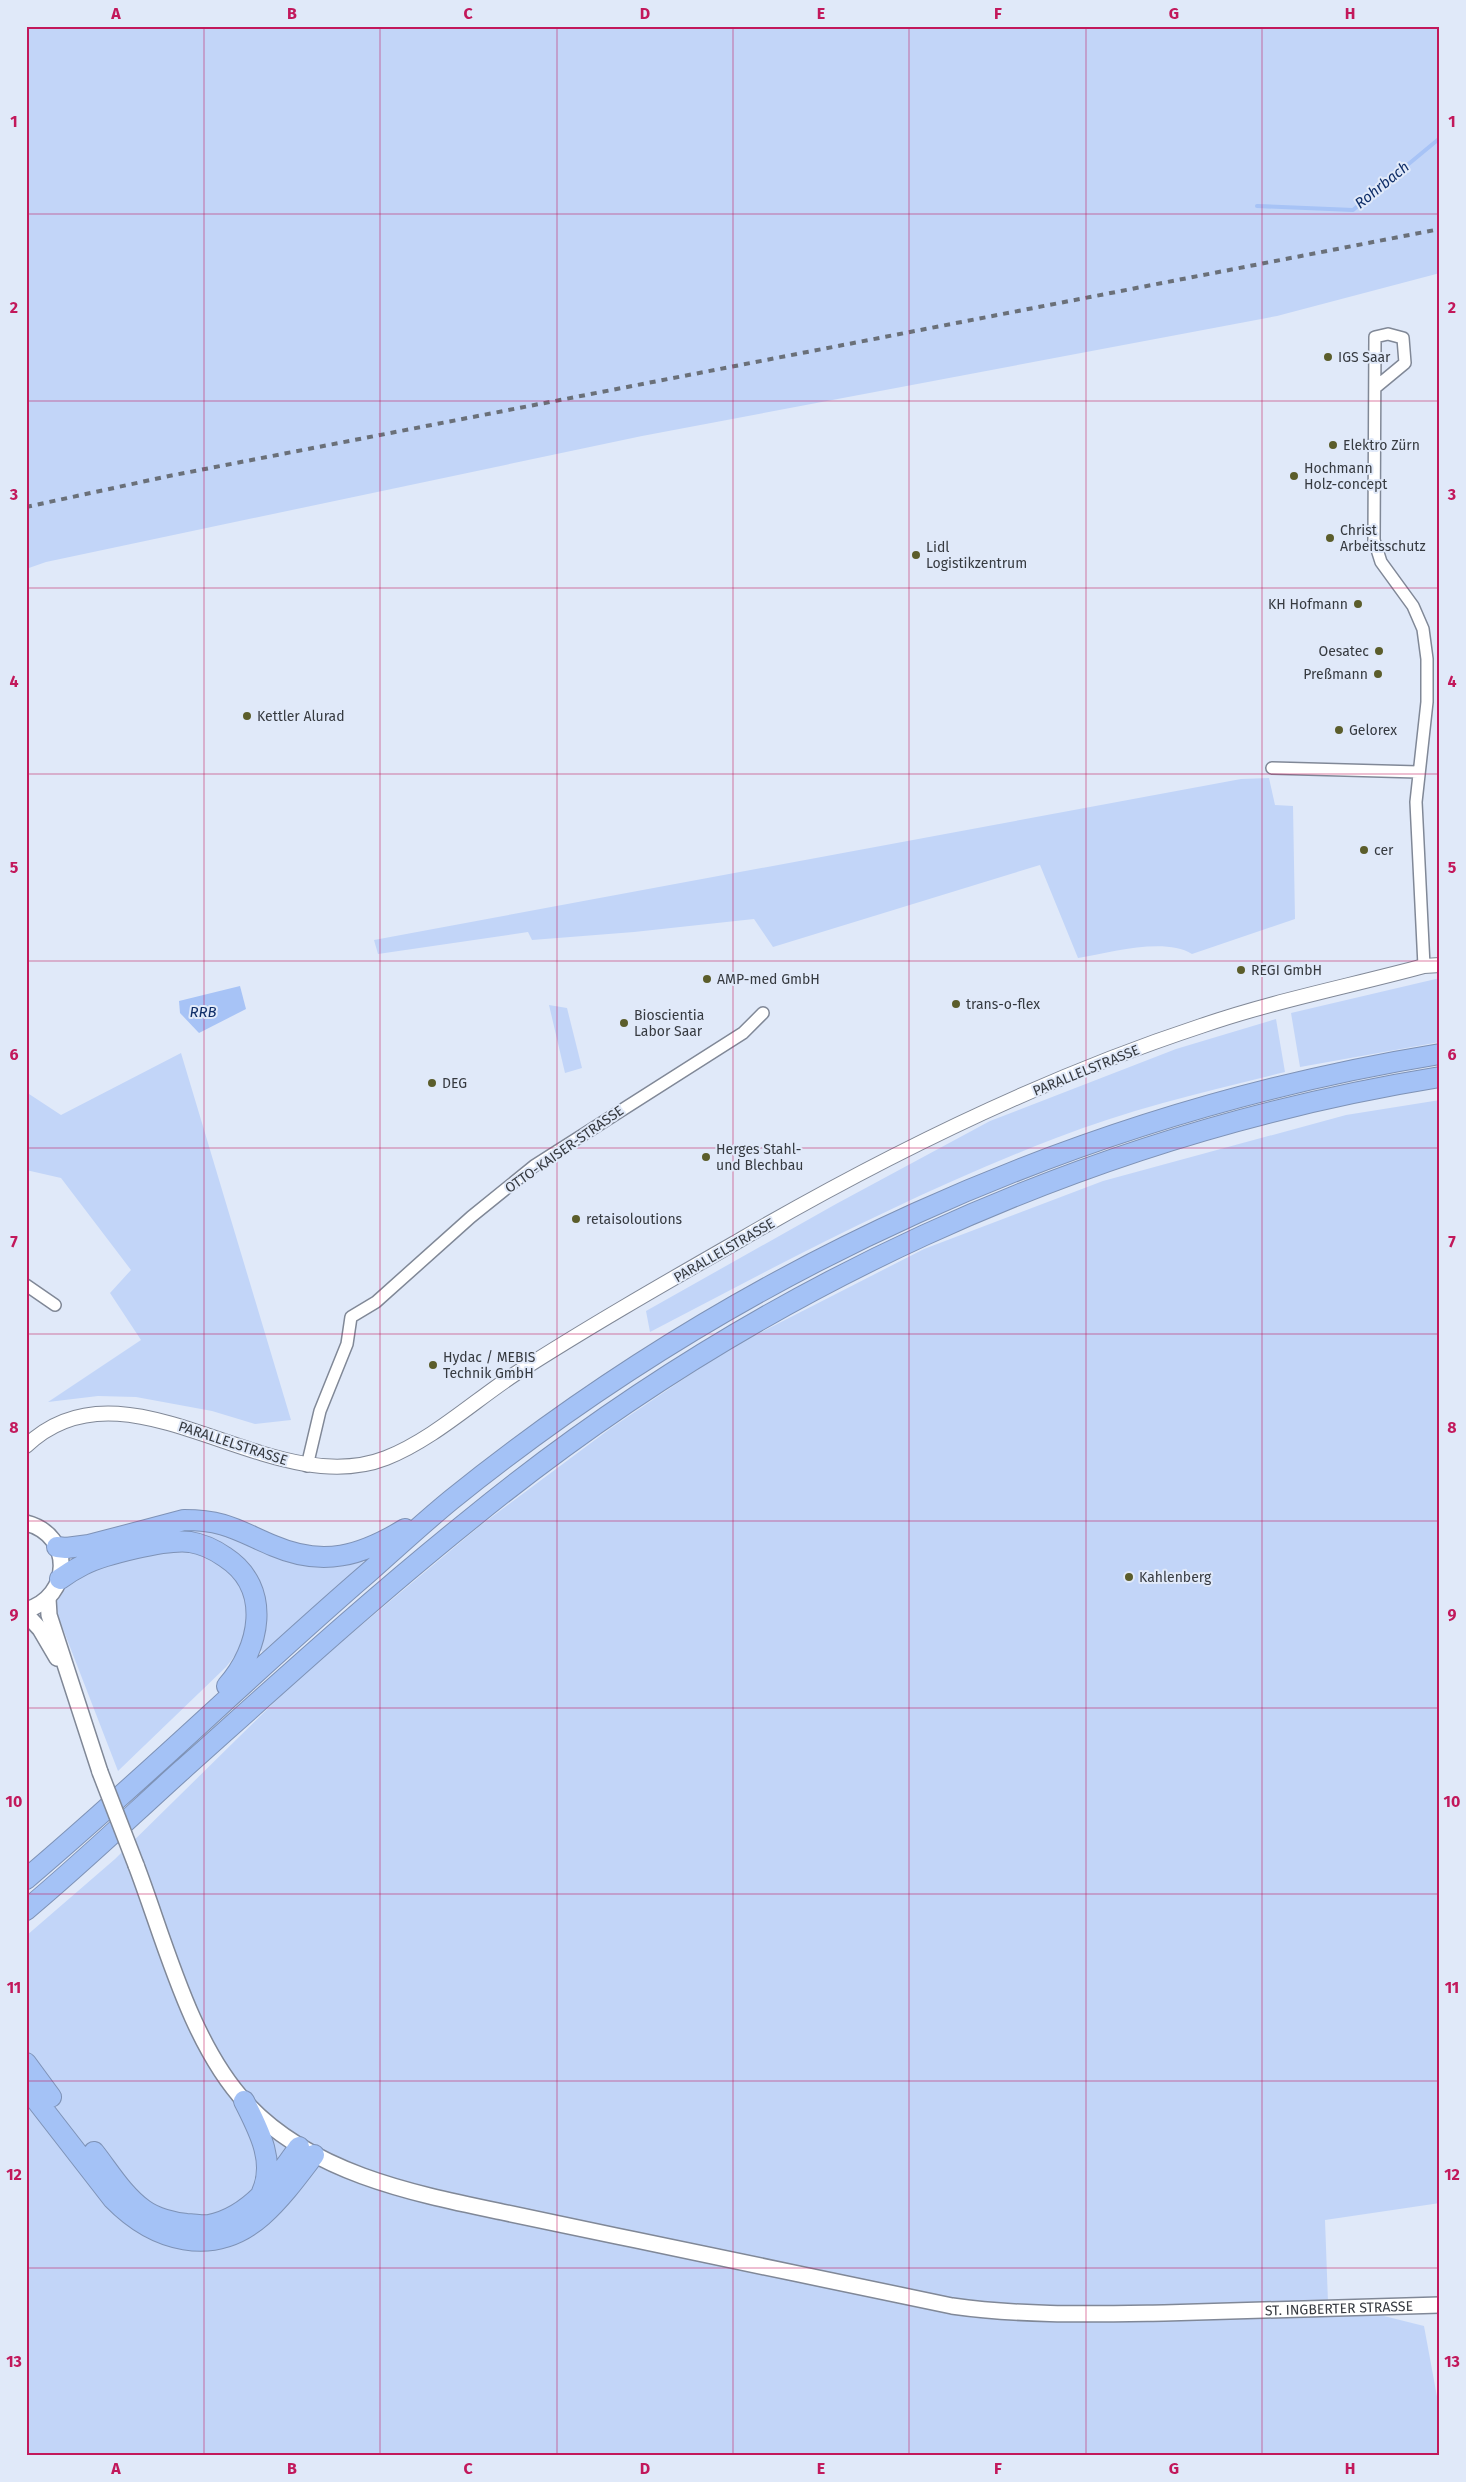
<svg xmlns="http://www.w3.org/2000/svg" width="1466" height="2482" font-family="'Fira Sans',sans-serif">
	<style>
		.green { fill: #c2d5f8 }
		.water { fill: #a7c3f6 }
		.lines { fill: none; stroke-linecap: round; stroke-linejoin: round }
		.stream { stroke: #a7c3f6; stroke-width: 4 }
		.minor-casing { stroke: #808897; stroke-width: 14 }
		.tertiary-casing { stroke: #808897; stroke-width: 16 }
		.secondary-casing { stroke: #808897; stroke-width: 18 }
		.motorway-casing { stroke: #7e92b6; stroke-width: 22 }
		.minor { stroke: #fff; stroke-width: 11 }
		.tertiary { stroke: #fff; stroke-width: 14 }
		.secondary { stroke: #fff; stroke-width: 15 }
		.motorway { stroke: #a4c2f6; stroke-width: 20 }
		.rail { stroke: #6a7079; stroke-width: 4; stroke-dasharray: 6 6; stroke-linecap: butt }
		.secondary-bridge-casing { stroke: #808897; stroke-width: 18; stroke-linecap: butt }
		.secondary-bridge { stroke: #fff; stroke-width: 15 }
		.grid { fill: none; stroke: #c2185b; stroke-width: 1; stroke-opacity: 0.55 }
		.poi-dot { fill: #5b5d2b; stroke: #e0e9f9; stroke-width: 2 }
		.labels { text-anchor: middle; stroke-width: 4; stroke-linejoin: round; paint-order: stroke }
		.poi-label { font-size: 14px; fill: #363a40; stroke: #e0e9f9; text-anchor: start }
		.street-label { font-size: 14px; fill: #363a40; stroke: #e0e9f9 }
		.water-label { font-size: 15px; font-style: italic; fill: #0f2e68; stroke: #e0e9f9 }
		.neatline { fill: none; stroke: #c2185b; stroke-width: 2 }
		.grid-label { font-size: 16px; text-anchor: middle; font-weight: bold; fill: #c2185b }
	</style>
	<rect width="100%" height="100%" fill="#e0e9f9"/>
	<path class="green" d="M 26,26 L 1440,26 L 1440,273 L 1277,316 L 642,436 L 46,562 L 26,569 Z
		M 1269,778 L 1275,805 L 1293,806 L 1295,919 L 1192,954 C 1164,937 1110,953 1078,958 L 1040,865 L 773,947 L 754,919 L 634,932 L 532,940 L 528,932 L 378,954 L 374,940 L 1241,779 Z
		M 1440,978 L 1440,1042 L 1300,1067 L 1291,1013 Z
		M 549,1005 L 567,1008 L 582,1068 L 565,1073 Z
		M 1276,1019 L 1285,1072 C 1208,1091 1130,1109 1056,1138 C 916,1192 783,1262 650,1332 L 646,1311 L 836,1204 L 990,1121 L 1176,1049 Z
		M 181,1053 L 291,1420 L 255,1424 L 212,1411 L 136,1397 L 98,1396 L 48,1402 L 141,1340 L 110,1293 L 131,1270 L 61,1178 L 26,1170 L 26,1092 L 61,1115 Z
		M 1440,1100 L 1440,2203 L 1325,2220 L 1328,2302 L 1424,2326 L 1440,2413 L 1440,2456 L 26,2456 L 26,1936 L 115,1859 L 303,1674 L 481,1525 L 611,1428 L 728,1349 L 924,1249 L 1103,1181 L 1346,1115 Z
		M 200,1526 L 361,1559 L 366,1565 L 262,1652 L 259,1645 L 256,1578 L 241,1557 L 222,1544 L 153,1534 Z
		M 177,1547 C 183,1548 190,1548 196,1550 C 203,1552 231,1569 235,1575 C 254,1607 250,1640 226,1667 L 118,1771 L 58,1616 L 56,1601 L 69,1581 L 87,1569 Z"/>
	<path class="water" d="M 240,986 L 246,1009 L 199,1033 L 180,1013 L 179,1001 Z"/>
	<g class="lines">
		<path class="stream" d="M 1257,206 L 1353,210 L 1440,138"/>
		<defs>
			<path id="minor" d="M 1376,387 L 1405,363 L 1403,338 L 1388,334 L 1375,337 L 1374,540 L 1381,562 L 1413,606 L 1423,629 L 1427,659 L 1427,702 L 1416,802 L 1424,966
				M 1272,768 L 1418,772
				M 26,1285 L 55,1305
				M 307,1466 L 320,1411 L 347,1344 L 351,1317 L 376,1302 L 471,1217 L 534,1166 L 743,1033 L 763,1013"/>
			<path id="tertiary" d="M 26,1446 C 127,1349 269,1504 386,1458 C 432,1440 474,1401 515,1374 C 588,1327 665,1283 740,1240 C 886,1155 1040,1079 1201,1026 C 1273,1001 1350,986 1424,966 L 1440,965"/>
			<g id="secondary">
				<path d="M 26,1523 C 74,1535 72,1597 26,1610"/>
				<path d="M 48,1599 L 49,1615 L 100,1772"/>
				<path d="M 26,1614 L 40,1629 L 57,1658"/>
				<path id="s1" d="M 136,1865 C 165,1941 190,2043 246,2103 C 311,2173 411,2193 502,2212 C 546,2221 591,2231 636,2240 C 741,2262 847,2284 952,2306 C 1023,2316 1093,2314 1164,2313 C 1256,2311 1348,2308 1440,2305"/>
			</g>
			<path id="motorway" d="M 57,1547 L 66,1548 L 89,1545 L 184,1520 C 226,1520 238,1531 274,1546 C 323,1567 361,1556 405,1529
				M 60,1579 C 67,1574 75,1569 83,1565 C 104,1554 167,1539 190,1542 C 203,1544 215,1550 225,1557 C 273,1588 260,1649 227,1686
				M 26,1879 C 143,1780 253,1672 369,1572 C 396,1548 423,1523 451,1500 C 736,1270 1078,1113 1440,1054
				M 26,1910 C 80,1865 130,1817 182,1770 C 276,1686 369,1601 467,1522 C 746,1293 1082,1135 1440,1077
				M 26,2063 L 51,2097
				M 26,2087 L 113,2199 C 154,2241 213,2259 262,2216 C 282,2198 298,2176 314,2155
				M 244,2101 C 258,2129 276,2161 262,2192
				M 94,2152 C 109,2171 123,2195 144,2210 C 155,2218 173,2223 187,2224 C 194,2224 203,2226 209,2225 C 250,2217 277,2179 299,2147"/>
		</defs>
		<use href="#minor" class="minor-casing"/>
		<use href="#tertiary" class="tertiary-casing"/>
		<use href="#secondary" class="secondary-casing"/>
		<use href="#motorway" class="motorway-casing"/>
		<use href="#minor" class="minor"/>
		<use href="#tertiary" class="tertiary"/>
		<use href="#secondary" class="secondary"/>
		<use href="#motorway" class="motorway"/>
		<path class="rail" d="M 26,507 L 169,476 L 1440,229"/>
		<defs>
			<path id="secondary-bridge" d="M 100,1772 L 136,1865"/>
		</defs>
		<use href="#secondary-bridge" class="secondary-bridge-casing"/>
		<use href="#secondary-bridge" class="secondary-bridge"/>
	</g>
	<path class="grid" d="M 204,26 L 204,2456M 380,26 L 380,2456M 557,26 L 557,2456M 733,26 L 733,2456M 909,26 L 909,2456M 1086,26 L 1086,2456M 1262,26 L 1262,2456M 26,214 L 1440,214M 26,401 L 1440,401M 26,588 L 1440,588M 26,774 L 1440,774M 26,961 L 1440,961M 26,1148 L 1440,1148M 26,1334 L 1440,1334M 26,1521 L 1440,1521M 26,1708 L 1440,1708M 26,1894 L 1440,1894M 26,2081 L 1440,2081M 26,2268 L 1440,2268"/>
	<g class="poi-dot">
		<circle cx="1328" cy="357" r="5"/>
		<circle cx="1333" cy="445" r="5"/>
		<circle cx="1294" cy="476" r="5"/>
		<circle cx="1330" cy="538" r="5"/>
		<circle cx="916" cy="555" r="5"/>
		<circle cx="1358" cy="604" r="5"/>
		<circle cx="1379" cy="651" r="5"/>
		<circle cx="1378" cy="674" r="5"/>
		<circle cx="247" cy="716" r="5"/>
		<circle cx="1339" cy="730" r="5"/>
		<circle cx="1364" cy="850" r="5"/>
		<circle cx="1241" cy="970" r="5"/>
		<circle cx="707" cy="979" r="5"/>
		<circle cx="956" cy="1004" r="5"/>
		<circle cx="624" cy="1023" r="5"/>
		<circle cx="432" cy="1083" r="5"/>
		<circle cx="706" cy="1157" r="5"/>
		<circle cx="576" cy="1219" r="5"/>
		<circle cx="433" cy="1365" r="5"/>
		<circle cx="1129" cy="1577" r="5"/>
	</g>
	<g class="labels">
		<g class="poi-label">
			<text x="1338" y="362">IGS Saar</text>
			<text x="1343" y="450">Elektro Zürn</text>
			<text x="1304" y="473">Hochmann<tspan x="1304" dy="16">Holz-concept</tspan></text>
			<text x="1340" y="535">Christ<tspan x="1340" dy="16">Arbeitsschutz</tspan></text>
			<text x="926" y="552">Lidl<tspan x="926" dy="16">Logistikzentrum</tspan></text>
			<text x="1348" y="609" text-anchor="end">KH Hofmann</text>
			<text x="1369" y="656" text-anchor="end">Oesatec</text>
			<text x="1368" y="679" text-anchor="end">Preßmann</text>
			<text x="257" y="721">Kettler Alurad</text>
			<text x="1349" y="735">Gelorex</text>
			<text x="1374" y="855">cer</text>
			<text x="1251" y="975">REGI GmbH</text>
			<text x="717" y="984">AMP-med GmbH</text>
			<text x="966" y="1009">trans-o-flex</text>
			<text x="634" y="1020">Bioscientia<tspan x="634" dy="16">Labor Saar</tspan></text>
			<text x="442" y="1088">DEG</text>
			<text x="716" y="1154">Herges Stahl-<tspan x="716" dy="16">und Blechbau</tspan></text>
			<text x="586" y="1224">retaisoloutions</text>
			<text x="443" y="1362">Hydac / MEBIS<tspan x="443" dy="16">Technik GmbH</tspan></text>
			<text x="1139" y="1582">Kahlenberg</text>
		</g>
		<g class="street-label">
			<text transform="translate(1086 1070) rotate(-22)" y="5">PARALLELSTRASSE</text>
			<text transform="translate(564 1149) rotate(-35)" y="5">OTTO-KAISER-STRASSE</text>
			<text transform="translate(724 1250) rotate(-30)" y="5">PARALLELSTRASSE</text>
			<text transform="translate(233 1443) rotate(18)" y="5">PARALLELSTRASSE</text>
			<text dy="5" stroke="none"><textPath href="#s1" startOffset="1394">ST. INGBERTER STRASSE</textPath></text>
		</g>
		<g class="water-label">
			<text transform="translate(1382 185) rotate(-39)" y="5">Rohrbach</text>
			<text x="203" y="1017">RRB</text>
		</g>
	</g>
	<rect width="1466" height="2482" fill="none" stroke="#e0e9f9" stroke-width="55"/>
	<rect x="28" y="28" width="1410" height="2426" class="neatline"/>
	<g class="grid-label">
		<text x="116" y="19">A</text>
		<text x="292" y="19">B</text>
		<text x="468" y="19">C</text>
		<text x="645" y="19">D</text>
		<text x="821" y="19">E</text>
		<text x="998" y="19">F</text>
		<text x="1174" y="19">G</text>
		<text x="1350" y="19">H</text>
		<text x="14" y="127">1</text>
		<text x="1452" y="127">1</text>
		<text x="14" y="313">2</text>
		<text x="1452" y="313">2</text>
		<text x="14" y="500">3</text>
		<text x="1452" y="500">3</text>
		<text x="14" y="687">4</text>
		<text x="1452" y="687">4</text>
		<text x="14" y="873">5</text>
		<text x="1452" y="873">5</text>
		<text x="14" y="1060">6</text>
		<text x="1452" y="1060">6</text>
		<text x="14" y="1247">7</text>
		<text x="1452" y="1247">7</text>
		<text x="14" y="1433">8</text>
		<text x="1452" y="1433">8</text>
		<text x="14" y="1620">9</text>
		<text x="1452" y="1620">9</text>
		<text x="14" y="1807">10</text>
		<text x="1452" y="1807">10</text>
		<text x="14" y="1993">11</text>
		<text x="1452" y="1993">11</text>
		<text x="14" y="2180">12</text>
		<text x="1452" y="2180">12</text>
		<text x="14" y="2367">13</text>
		<text x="1452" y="2367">13</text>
		<text x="116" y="2474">A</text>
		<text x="292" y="2474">B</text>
		<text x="468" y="2474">C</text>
		<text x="645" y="2474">D</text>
		<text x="821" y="2474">E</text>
		<text x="998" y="2474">F</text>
		<text x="1174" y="2474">G</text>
		<text x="1350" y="2474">H</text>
	</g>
</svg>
